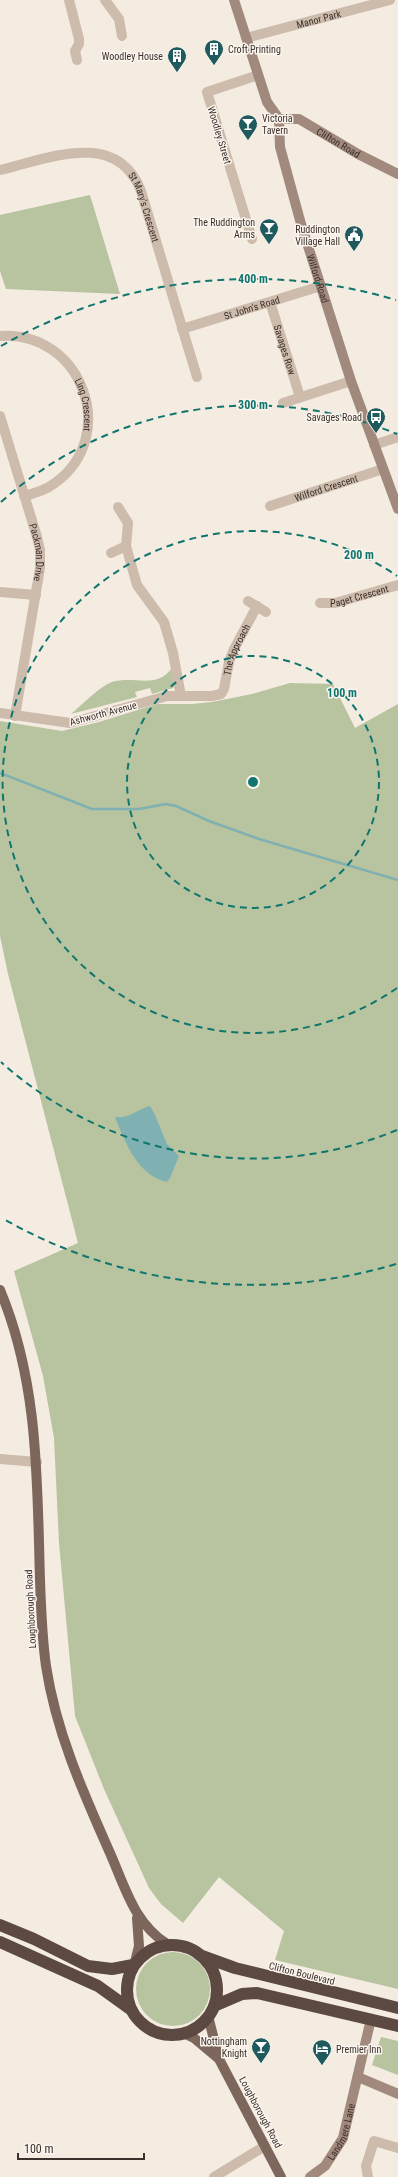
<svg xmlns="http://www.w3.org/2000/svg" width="398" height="2177" font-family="'Roboto Condensed',sans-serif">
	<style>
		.green { fill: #b8c4a0 }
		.water { fill: #7fb0b2 }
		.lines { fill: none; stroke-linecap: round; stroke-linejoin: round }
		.stream { stroke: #7fb0b2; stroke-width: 2.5 }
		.street { stroke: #cdbbac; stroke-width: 10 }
		.secondary { stroke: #a18a7d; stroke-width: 10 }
		.primary { stroke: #7d675c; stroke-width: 10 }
		.highway { stroke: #5c4a42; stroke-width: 12 }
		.ring { fill: none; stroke: #0f766e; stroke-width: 2; stroke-dasharray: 7 5 }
		.labels { text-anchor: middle; stroke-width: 3; stroke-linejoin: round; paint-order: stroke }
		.street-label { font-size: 10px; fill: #3b302b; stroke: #fbf5ee }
		.poi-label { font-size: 10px; fill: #3b302b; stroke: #fbf5ee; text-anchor: end }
		.centre { fill: #0f766e; stroke: #fbf5ee; stroke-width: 2 }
		.ring-label { font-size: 12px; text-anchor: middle; font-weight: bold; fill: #0f766e; stroke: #fbf5ee; stroke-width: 3; stroke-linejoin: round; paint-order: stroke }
	</style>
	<rect width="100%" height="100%" fill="#f4ebe1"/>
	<path class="green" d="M 90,195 L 120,294 L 6,289 L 0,271 L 0,215 Z
		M 172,668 L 175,686 L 173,688 L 152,694 L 150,688 L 135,692 L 137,697 L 71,714 C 82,705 100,686 112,682 C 134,675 156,690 172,668 Z
		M 290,683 L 333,684 L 355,728 L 398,704 L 398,1989 L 275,1960 L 284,1931 L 219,1877 L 183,1923 L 161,1904 L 149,1888 L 104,1789 L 75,1716 L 59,1543 L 54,1438 L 43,1376 L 14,1271 L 78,1243 L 8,974 L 0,936 L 0,721 L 62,731 L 99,722 L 157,704 L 192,704 L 212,702 L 252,694 Z
		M136 1989a37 37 0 1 1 74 0a37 37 0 1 1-74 0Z
		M 381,2037 L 398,2041 L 398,2075 L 372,2065 Z"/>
	<path class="water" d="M 150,1106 L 155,1115 L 167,1144 L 179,1156 L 170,1178 L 167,1182 C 138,1176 125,1142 115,1117 C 130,1119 135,1110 150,1106 Z"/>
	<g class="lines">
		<path class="stream" d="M 0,773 L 92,809 L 139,809 L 166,804 L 176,806 L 209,821 L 259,839 L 398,880"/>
		<g class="street">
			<path d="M 69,0 L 79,39 L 79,44 L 75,51 L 77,60"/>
			<path d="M 105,0 L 119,19 L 122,36"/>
			<path id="s1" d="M 246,38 L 390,0"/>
			<path id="s2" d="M 0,170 C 47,159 117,128 141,191 L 197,377"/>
			<path d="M 252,239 L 207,92 L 258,75"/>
			<path id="s3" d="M 270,302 L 300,397"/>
			<path id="s4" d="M 182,329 L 321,286"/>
			<path id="s5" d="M 0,336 C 81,330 121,435 55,483 C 46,490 35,493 24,496"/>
			<path d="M 283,403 L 351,381"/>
			<path id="s6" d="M 0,416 L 37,537 L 40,550 L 40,568 L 15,716"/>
			<path d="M 374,445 L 398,437"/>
			<path id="s7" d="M 270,506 L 383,469"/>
			<path d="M 118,507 L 128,523 L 126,546 L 137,585 L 164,622 L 173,653 L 181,696"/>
			<path d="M 111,553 L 126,546"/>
			<path d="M 0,592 L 36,595"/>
			<path d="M 248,601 L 266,612"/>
			<path id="s8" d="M 320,603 L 335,603 L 398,585"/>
			<path id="s9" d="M 0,713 L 70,723 L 167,696 L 212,696 L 221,694 L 224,689 L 229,662 L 234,649 L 257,606"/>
			<path d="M 0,1459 L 37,1462"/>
			<path d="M 214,2177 L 265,2146"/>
			<path d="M 368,2177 L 366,2166 L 374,2141 L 398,2148"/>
		</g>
		<g class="secondary">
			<path id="s10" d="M 234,0 L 267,102 L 279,119 L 280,147 L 301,224 L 351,381 L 398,509"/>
			<path id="s11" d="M 279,119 L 299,119 L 358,154 L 398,174"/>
			<path d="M 358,2077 L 398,2094"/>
			<path id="s12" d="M 310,2177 L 325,2166 L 343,2138 L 371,2019"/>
		</g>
		<path class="primary" d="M 0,1290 C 39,1383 37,1481 40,1580 C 41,1609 42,1638 46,1666 C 56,1732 83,1792 110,1853 C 125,1887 134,1923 167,1944
			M 135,1962 L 139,1946 L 137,1918
			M 208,2016 L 219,2059 L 281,2177
			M 184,2033 L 194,2038 L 219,2059"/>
		<path class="highway" d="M 0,1925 L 34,1939 L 88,1966 L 112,1969 L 133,1965
			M 0,1942 L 98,1986 L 130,2009
			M127 1990a45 45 0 1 1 90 0a45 45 0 1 1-90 0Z
			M 202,1956 L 235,1968 L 398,2008
			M 214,2006 L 242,1994 L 257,1993 L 398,2026"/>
	</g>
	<g class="ring">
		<circle cx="253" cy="782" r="126"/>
		<path d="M397 988A251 251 0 1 1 397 576"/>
		<path d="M397 1130A377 377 0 0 1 1 1062M1 502A377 377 0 0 1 397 434"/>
		<path d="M396 1264A503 503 0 0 1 2 1218M1 346A503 503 0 0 1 396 300"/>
	</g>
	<defs>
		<symbol id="building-pin" viewBox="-11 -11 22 30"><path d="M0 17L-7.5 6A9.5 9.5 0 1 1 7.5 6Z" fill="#1f5a5e" stroke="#fbf5ee"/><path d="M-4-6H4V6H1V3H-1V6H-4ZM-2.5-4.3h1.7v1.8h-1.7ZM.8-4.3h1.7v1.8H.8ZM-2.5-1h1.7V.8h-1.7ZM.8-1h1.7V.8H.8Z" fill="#fff"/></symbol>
		<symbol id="bar-pin" viewBox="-11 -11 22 30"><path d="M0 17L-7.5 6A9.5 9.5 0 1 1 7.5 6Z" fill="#1f5a5e" stroke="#fbf5ee"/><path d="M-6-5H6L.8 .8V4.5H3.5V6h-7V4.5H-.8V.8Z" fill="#fff"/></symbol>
		<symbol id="civic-pin" viewBox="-11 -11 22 30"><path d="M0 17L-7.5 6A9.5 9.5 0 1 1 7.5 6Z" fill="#1f5a5e" stroke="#fbf5ee"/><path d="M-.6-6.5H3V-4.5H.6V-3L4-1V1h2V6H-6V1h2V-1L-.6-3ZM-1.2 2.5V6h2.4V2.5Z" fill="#fff"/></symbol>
		<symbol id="bus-pin" viewBox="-11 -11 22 30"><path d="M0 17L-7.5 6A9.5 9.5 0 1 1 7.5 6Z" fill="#1f5a5e" stroke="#fbf5ee"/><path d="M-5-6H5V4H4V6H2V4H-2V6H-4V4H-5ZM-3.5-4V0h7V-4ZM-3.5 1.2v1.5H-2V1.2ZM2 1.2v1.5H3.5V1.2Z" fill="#fff"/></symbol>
		<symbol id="hotel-pin" viewBox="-11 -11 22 30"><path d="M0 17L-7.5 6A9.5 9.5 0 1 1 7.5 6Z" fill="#1f5a5e" stroke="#fbf5ee"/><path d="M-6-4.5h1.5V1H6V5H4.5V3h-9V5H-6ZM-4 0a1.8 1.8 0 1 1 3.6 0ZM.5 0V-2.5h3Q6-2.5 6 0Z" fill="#fff"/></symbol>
	</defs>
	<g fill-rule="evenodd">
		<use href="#building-pin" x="203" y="38" width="22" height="30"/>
		<use href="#building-pin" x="166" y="45" width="22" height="30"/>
		<use href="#bar-pin" x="237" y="113" width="22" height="30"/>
		<use href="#bar-pin" x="258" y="217" width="22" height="30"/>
		<use href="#civic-pin" x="343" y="224" width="22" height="30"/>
		<use href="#bus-pin" x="365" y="406" width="22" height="30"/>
		<use href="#bar-pin" x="250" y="2036" width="22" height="30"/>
		<use href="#hotel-pin" x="311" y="2038" width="22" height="30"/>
	</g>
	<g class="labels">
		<g class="street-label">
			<text dy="4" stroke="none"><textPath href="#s1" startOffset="75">Manor Park</textPath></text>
			<text transform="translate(220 135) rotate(73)" y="4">Woodley Street</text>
			<text dy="4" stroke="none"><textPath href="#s11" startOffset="66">Clifton Road</textPath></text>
			<text dy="4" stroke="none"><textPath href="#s2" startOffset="176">St Mary's Crescent</textPath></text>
			<text dy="4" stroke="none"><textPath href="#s10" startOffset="293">Wilford Road</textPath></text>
			<text dy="4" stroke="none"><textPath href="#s4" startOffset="73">St John's Road</textPath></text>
			<text dy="4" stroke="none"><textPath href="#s3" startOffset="50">Savages Row</textPath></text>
			<text dy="4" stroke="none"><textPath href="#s5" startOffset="121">Ling Crescent</textPath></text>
			<text dy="4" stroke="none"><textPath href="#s7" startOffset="59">Wilford Crescent</textPath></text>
			<text dy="4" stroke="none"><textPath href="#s6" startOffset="142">Packman Drive</textPath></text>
			<text dy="4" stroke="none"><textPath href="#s8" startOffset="40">Paget Crescent</textPath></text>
			<text dy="4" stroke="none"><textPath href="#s9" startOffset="273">The Approach</textPath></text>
			<text transform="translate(103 713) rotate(-15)" y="4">Ashworth Avenue</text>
			<text transform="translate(30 1609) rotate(-93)" y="4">Loughborough Road</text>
			<text transform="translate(302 1973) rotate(14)" y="4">Clifton Boulevard</text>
			<text transform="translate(261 2112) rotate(62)" y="4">Loughborough Road</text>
			<text dy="4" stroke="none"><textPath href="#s12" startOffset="57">Landmere Lane</textPath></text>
		</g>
		<g class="poi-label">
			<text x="228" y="53" text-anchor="start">Croft Printing</text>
			<text x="163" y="60">Woodley House</text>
			<text x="262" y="122" text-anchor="start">Victoria<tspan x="262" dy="12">Tavern</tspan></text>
			<text x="255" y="226">The Ruddington<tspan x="255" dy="12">Arms</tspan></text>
			<text x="340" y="233">Ruddington<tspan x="340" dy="12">Village Hall</tspan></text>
			<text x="362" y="421">Savages Road</text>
			<text x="247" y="2045">Nottingham<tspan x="247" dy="12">Knight</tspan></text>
			<text x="336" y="2053" text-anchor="start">Premier Inn</text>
		</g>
	</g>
	<circle cx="253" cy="782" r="6" class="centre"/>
	<g class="ring-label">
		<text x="253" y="283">400 m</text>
		<text x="253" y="409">300 m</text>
		<text x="359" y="559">200 m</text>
		<text x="342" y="697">100 m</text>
	</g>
	<path d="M18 2153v6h126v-6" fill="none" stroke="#3b302b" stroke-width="2"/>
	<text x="24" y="2153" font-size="12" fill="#3b302b" stroke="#fbf5ee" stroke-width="3" paint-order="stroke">100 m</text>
</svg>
